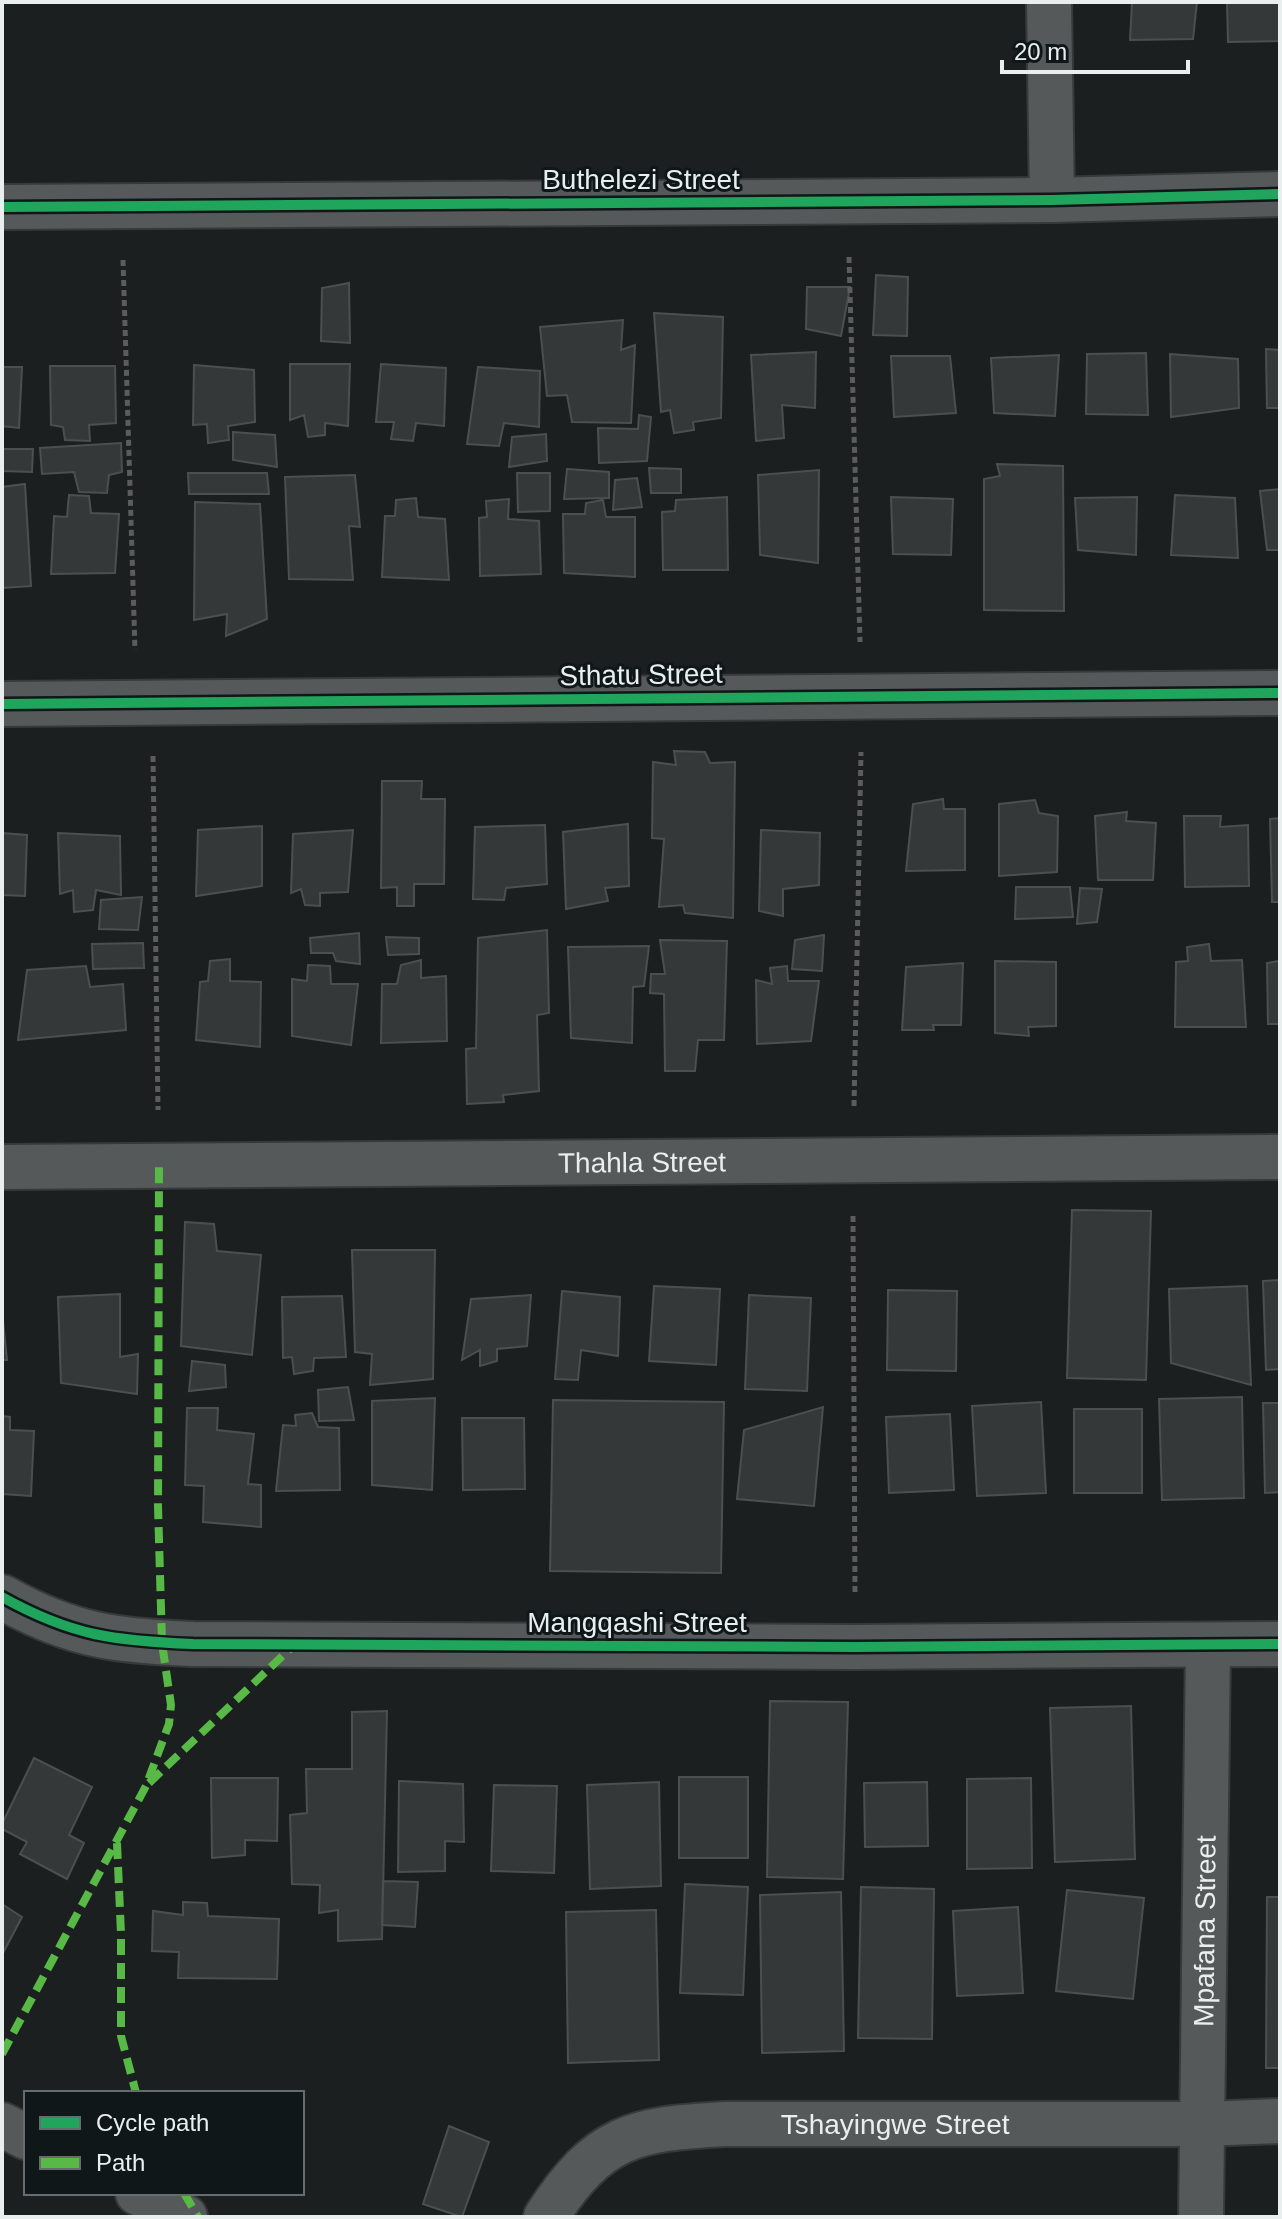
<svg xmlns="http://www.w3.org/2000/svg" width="1282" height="2219" font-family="Arial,sans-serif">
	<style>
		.building { fill: #343838; stroke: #4c4f50; stroke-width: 2 }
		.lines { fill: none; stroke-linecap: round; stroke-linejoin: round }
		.street-casing { stroke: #363a3a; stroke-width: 48 }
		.path { stroke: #5b5d5d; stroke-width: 5; stroke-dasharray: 6 4; stroke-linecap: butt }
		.street { stroke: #565959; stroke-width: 44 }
		.quiet { stroke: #58b947; stroke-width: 8; stroke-dasharray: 16 8; stroke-linecap: butt }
		.cycleway-casing { stroke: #101718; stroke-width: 15 }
		.cycleway { stroke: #20a55d; stroke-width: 10 }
		.labels { text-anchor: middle; stroke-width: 6; stroke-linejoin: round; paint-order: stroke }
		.street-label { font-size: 28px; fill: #e9eeee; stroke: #101718 }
	</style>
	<rect width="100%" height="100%" fill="#1b1f1f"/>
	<path class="building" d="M 1132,2 L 1197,2 L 1193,39 L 1130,40 Z
		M 1227,2 L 1280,2 L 1280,41 L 1228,42 Z
		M 876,275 L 908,277 L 907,336 L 873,335 Z
		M 349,283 L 350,343 L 321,341 L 322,288 Z
		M 807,287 L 850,287 L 841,336 L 806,329 Z
		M 654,313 L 723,317 L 721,418 L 693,422 L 694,430 L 674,433 L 670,410 L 661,412 Z
		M 623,320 L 621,350 L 635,345 L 631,423 L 572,422 L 567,395 L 547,396 L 540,327 Z
		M 1266,349 L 1280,350 L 1280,408 L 1267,408 Z
		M 816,352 L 815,408 L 782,405 L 784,438 L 756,441 L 751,355 Z
		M 1146,353 L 1148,415 L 1086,414 L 1087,354 Z
		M 1170,354 L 1238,359 L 1239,408 L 1171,417 Z
		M 1059,355 L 1055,416 L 994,413 L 991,358 Z
		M 891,356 L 950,356 L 956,413 L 894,417 Z
		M 290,364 L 350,364 L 348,426 L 325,423 L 325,435 L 308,437 L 304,415 L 290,420 Z
		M 381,364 L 446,368 L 444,426 L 416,423 L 413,441 L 391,439 L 394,422 L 376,422 Z
		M 194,365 L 254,370 L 255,422 L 228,426 L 229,440 L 208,443 L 207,424 L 193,425 Z
		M 50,366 L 115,366 L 116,423 L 89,425 L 90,441 L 65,440 L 63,427 L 51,425 Z
		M 2,367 L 22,367 L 19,428 L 2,426 Z
		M 478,367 L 540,371 L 539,427 L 504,423 L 499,446 L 467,444 Z
		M 639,415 L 651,417 L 647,461 L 599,463 L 598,428 L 638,429 Z
		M 233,432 L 275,435 L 277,467 L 233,460 Z
		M 546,434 L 547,461 L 509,467 L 512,437 Z
		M 121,443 L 122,472 L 109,475 L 107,493 L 79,492 L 74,472 L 42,474 L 40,448 Z
		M 2,449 L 33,449 L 32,472 L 2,471 Z
		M 997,464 L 1063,466 L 1064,611 L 984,610 L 984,479 L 1000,476 Z
		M 649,468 L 681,469 L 681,493 L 651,493 Z
		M 567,469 L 609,472 L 609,498 L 564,499 Z
		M 819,470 L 818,563 L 760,555 L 758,475 Z
		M 188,473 L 267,473 L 269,494 L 189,494 Z
		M 517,473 L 550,473 L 550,511 L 518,512 Z
		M 355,475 L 360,527 L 349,526 L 353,580 L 289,579 L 285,477 Z
		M 637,478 L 642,507 L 613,510 L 615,480 Z
		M 25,484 L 31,586 L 2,588 L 2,487 Z
		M 1280,489 L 1280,550 L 1267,550 L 1260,491 Z
		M 69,495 L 89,496 L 91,513 L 119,514 L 115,573 L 51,574 L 54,516 L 67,517 Z
		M 1175,495 L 1235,498 L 1238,558 L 1171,555 Z
		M 727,497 L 728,570 L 663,570 L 662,512 L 675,511 L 676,500 Z
		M 891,497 L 953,499 L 951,555 L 893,554 Z
		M 1137,497 L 1136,555 L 1078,550 L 1075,498 Z
		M 416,498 L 418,517 L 445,519 L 449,580 L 382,577 L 385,516 L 395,516 L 396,500 Z
		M 509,499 L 508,519 L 539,521 L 541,574 L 480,576 L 479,518 L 487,517 L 486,501 Z
		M 603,500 L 606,517 L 635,517 L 635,577 L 564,573 L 563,514 L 585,514 L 586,503 Z
		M 195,502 L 260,504 L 267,619 L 226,636 L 227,614 L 194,620 Z
		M 674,751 L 705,752 L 710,763 L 735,762 L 733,918 L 685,913 L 683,905 L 659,907 L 664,839 L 652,838 L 653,762 L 676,765 Z
		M 382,781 L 422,781 L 421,799 L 445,799 L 444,884 L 414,884 L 414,906 L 397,906 L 397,887 L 381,888 Z
		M 943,799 L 944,809 L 965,809 L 965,870 L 906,871 L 913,804 Z
		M 1035,800 L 1039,813 L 1058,816 L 1057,872 L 999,876 L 999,804 Z
		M 1127,812 L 1126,821 L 1156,823 L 1153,880 L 1098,880 L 1095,816 Z
		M 1184,816 L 1221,816 L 1220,827 L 1248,825 L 1249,886 L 1185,887 Z
		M 1280,818 L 1280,902 L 1272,902 L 1270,819 Z
		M 628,824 L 629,886 L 605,888 L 608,901 L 566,909 L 563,832 Z
		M 545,825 L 547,884 L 506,888 L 504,900 L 473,899 L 475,827 Z
		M 262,826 L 262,886 L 196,896 L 198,830 Z
		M 353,830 L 348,892 L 320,893 L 320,906 L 305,905 L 301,889 L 291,893 L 293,834 Z
		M 761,830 L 820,833 L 819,885 L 783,889 L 783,916 L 759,911 Z
		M 2,833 L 27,835 L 25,896 L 2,895 Z
		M 58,833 L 120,836 L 121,895 L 96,890 L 93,910 L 74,912 L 73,890 L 60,894 Z
		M 1016,887 L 1070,887 L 1073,917 L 1015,919 Z
		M 1080,888 L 1102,889 L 1097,922 L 1077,924 Z
		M 142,897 L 138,930 L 99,929 L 101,900 Z
		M 547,930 L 549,1013 L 537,1015 L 539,1091 L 503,1095 L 504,1102 L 467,1104 L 466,1049 L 476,1048 L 478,938 Z
		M 359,933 L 360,964 L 336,961 L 333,953 L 311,953 L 310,938 Z
		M 824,935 L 822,971 L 792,969 L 795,940 Z
		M 386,937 L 419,938 L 419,954 L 388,955 Z
		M 660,940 L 727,941 L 724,1040 L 698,1040 L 695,1071 L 665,1071 L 664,994 L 650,993 L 651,974 L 665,974 Z
		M 143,943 L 144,968 L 93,969 L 92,944 Z
		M 1209,944 L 1211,961 L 1242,960 L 1246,1027 L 1175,1027 L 1176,962 L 1188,961 L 1187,947 Z
		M 649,946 L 644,986 L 633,987 L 632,1043 L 571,1038 L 568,947 Z
		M 1280,947 L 1280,1024 L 1268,1024 L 1267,963 L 1279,961 Z
		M 230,959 L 230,981 L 261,982 L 260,1047 L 196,1040 L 200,982 L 208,981 L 210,961 Z
		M 421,960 L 421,978 L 446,976 L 447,1041 L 381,1043 L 382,984 L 397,984 L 401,965 Z
		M 995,961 L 1056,962 L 1056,1026 L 1028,1027 L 1029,1036 L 995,1033 Z
		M 963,963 L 961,1025 L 933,1025 L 934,1030 L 902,1030 L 906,967 Z
		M 308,965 L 330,966 L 331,984 L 358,984 L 351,1045 L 292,1036 L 292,979 L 307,981 Z
		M 86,966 L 90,987 L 123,984 L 126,1030 L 18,1040 L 27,970 Z
		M 787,966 L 788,981 L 819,981 L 811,1041 L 757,1044 L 756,980 L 772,984 L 770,968 Z
		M 1072,1210 L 1151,1211 L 1146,1380 L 1067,1378 Z
		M 185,1222 L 214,1224 L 217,1251 L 261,1255 L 252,1355 L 181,1346 Z
		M 352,1250 L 435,1250 L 433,1379 L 370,1385 L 372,1354 L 355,1352 Z
		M 1280,1280 L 1280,1369 L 1266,1370 L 1263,1281 Z
		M 654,1286 L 720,1289 L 716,1365 L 649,1361 Z
		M 1247,1286 L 1251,1385 L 1171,1363 L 1169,1289 Z
		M 888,1290 L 957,1291 L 956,1371 L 887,1370 Z
		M 562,1291 L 620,1297 L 618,1356 L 581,1350 L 578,1380 L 555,1379 Z
		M 120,1294 L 120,1357 L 138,1354 L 137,1394 L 61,1383 L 58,1297 Z
		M 531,1295 L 527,1346 L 497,1349 L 497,1361 L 480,1366 L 480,1350 L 462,1360 L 471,1299 Z
		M 749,1295 L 811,1298 L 807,1391 L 745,1389 Z
		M 342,1296 L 346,1357 L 314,1358 L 313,1371 L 294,1374 L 292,1357 L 283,1358 L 282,1297 Z
		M 2,1311 L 7,1360 L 2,1360 Z
		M 192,1361 L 225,1365 L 226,1387 L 189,1391 Z
		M 348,1387 L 354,1420 L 319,1421 L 318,1390 Z
		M 1242,1397 L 1244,1498 L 1162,1500 L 1159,1399 Z
		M 435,1398 L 432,1490 L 372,1485 L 372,1401 Z
		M 553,1400 L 724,1402 L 721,1573 L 550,1571 Z
		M 1041,1402 L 1046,1493 L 977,1496 L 972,1406 Z
		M 1263,1403 L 1280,1403 L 1280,1492 L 1265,1493 Z
		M 823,1407 L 814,1506 L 737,1499 L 744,1430 Z
		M 187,1408 L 218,1408 L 217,1430 L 254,1434 L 248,1484 L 261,1485 L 261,1527 L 203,1522 L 204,1486 L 185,1485 Z
		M 1074,1409 L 1142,1409 L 1142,1493 L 1074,1493 Z
		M 312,1413 L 318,1427 L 339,1428 L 340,1490 L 276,1491 L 283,1425 L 296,1426 L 295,1415 Z
		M 950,1414 L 954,1490 L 889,1493 L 886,1417 Z
		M 2,1416 L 10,1417 L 10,1430 L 34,1431 L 31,1496 L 2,1494 Z
		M 462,1418 L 524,1418 L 525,1489 L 463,1490 Z
		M 770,1701 L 848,1702 L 843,1879 L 767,1877 Z
		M 1131,1706 L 1135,1859 L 1055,1862 L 1050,1708 Z
		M 387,1711 L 382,1939 L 338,1941 L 338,1910 L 319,1913 L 320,1885 L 292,1884 L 290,1815 L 307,1813 L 306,1769 L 352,1769 L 352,1712 Z
		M 34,1758 L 92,1787 L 69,1835 L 84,1843 L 67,1879 L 20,1854 L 27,1842 L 2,1829 L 2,1824 Z
		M 679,1777 L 748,1777 L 748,1858 L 679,1858 Z
		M 211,1778 L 278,1778 L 277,1841 L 245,1840 L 245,1855 L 212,1858 Z
		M 1031,1778 L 1032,1868 L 967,1869 L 967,1779 Z
		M 399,1781 L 463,1784 L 464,1842 L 445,1841 L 445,1871 L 398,1872 Z
		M 659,1782 L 661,1886 L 590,1889 L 587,1785 Z
		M 927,1782 L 928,1846 L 865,1847 L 864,1783 Z
		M 494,1785 L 557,1786 L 554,1873 L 491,1871 Z
		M 383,1881 L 418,1882 L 415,1927 L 382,1925 Z
		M 685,1884 L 748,1887 L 743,1995 L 680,1993 Z
		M 861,1887 L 934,1889 L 932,2039 L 858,2038 Z
		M 1067,1890 L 1144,1898 L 1133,1999 L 1056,1991 Z
		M 841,1892 L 844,2051 L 762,2053 L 760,1895 Z
		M 1267,1897 L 1280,1897 L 1280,2068 L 1266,2068 Z
		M 183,1902 L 207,1903 L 208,1916 L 279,1919 L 277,1979 L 178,1978 L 179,1952 L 152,1951 L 153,1911 L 183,1915 Z
		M 2,1904 L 22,1917 L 2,1955 Z
		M 1018,1907 L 1023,1993 L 957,1996 L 953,1911 Z
		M 656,1910 L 659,2060 L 568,2063 L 566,1912 Z
		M 449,2126 L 489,2142 L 462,2217 L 423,2204 Z"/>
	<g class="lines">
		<defs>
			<g id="street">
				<path d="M 1049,2 L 1052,200"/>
				<path d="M 2,207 L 1052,200 L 1280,194"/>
				<path d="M 2,704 L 1280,693"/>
				<path id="s1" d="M 2,1167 L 1280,1157"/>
				<path d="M 2,1597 C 72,1636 115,1641 193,1644 L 855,1647 L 1280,1644"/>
				<path d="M 2,2125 L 26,2137"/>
				<path d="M 138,2193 L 185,2217"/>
				<path id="s2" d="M 546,2217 C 599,2135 633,2129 726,2124 L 1203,2124 L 1280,2121"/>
				<path id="s3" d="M 1201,2217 L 1208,1645"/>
			</g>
		</defs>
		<use href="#street" class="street-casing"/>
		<path class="path" d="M 849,257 L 860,642
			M 123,260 L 135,650
			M 153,756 L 158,1110
			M 854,1106 L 861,752
			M 853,1216 L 855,1594"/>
		<use href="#street" class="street"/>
		<path class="quiet" d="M 149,1783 L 294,1645
			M 117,1843 L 121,1934 L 121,2036 L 136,2093
			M 2,2054 L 146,1786 L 169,1724 L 171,1705 L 162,1643 L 158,1506 L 159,1165
			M 184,2193 L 198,2217"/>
		<defs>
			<path id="cycleway" d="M 2,207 L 1052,200 L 1280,194
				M 2,704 L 1280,693
				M 2,1597 C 72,1636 115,1641 193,1644 L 855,1647 L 1280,1644"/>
		</defs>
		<use href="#cycleway" class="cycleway-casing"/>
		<use href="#cycleway" class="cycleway"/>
	</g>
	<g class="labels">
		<g class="street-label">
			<text x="641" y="189">Buthelezi Street</text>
			<text transform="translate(641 674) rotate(-1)" y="10">Sthatu Street</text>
			<text dy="10" stroke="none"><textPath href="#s1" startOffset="640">Thahla Street</textPath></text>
			<text x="637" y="1632">Mangqashi Street</text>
			<text dy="10" stroke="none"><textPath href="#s3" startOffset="286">Mpafana Street</textPath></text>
			<text dy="10" stroke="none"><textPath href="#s2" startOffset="384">Tshayingwe Street</textPath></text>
		</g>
	</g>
	<rect width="1282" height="2219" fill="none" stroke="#e9eeee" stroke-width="8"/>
	<rect x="24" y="2091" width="280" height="104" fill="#101718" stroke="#676d6e" stroke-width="2"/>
	<rect x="40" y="2117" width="40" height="12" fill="#20a55d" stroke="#676d6e" stroke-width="2"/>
	<text x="96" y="2131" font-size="24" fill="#e9eeee">Cycle path</text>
	<rect x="40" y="2157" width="40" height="12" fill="#58b947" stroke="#676d6e" stroke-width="2"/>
	<text x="96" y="2171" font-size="24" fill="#e9eeee">Path</text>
	<path d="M1002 60v12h186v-12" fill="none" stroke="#e9eeee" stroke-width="4"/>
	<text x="1014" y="60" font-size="24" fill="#e9eeee" stroke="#101718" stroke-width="6" paint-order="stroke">20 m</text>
</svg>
